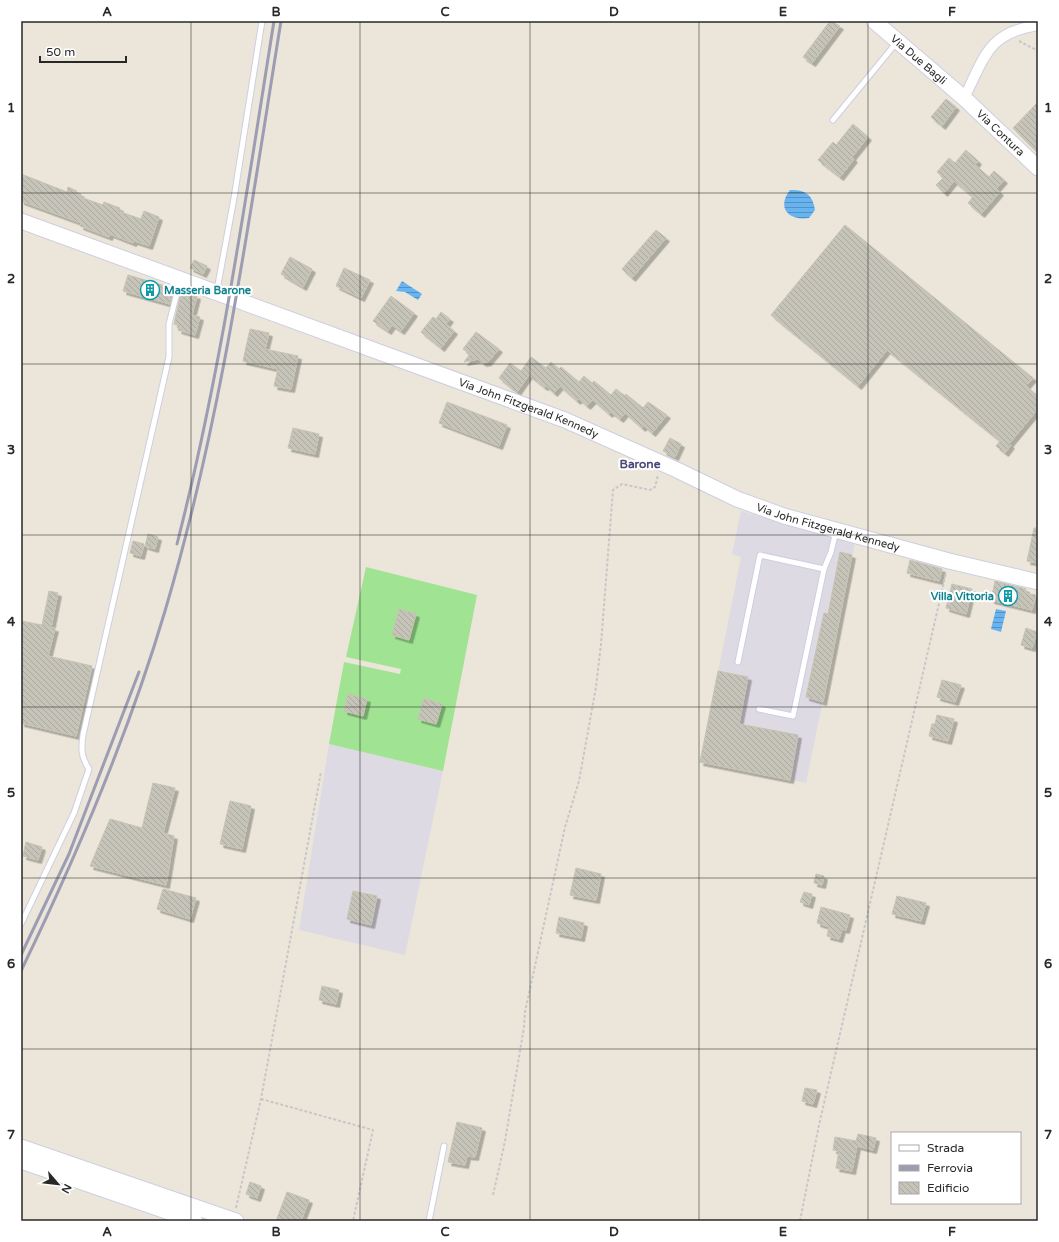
<svg xmlns="http://www.w3.org/2000/svg" width="1059" height="1242" font-family="'Varela Round',sans-serif">
	<style>
		.industrial { fill: #dedae3 }
		.grass { fill: #a0e493 }
		.water { fill: url(#water-rules) }
		.building { fill: url(#building-back-hatch); stroke: #c6c3b3; filter: url(#shadow) }
		.lines { fill: none; stroke-linecap: round; stroke-linejoin: round }
		.lane-casing { stroke: #cecee2; stroke-width: 7 }
		.street-casing { stroke: #cecee2; stroke-width: 12 }
		.secondary-casing { stroke: #cecee2; stroke-width: 17 }
		.path { stroke: #c7c7c7; stroke-width: 2; stroke-dasharray: 3 2; stroke-linecap: butt }
		.lane { stroke: #fff; stroke-width: 5 }
		.street { stroke: #fff; stroke-width: 10 }
		.secondary { stroke: #fff; stroke-width: 15 }
		.rail { stroke: #9c9cb3; stroke-width: 3 }
		.grid { fill: none; stroke: #282828; stroke-width: 1; stroke-opacity: 0.55 }
		.labels { text-anchor: middle; stroke-width: 4; stroke-linejoin: round; paint-order: stroke }
		.street-label { font-size: 11px; fill: #282828; stroke: #fff }
		.culture-label { font-size: 11px; font-weight: bold; fill: #0d838f; stroke: #fff; text-anchor: start }
		.neighbourhood-label { font-size: 12px; font-weight: bold; fill: #474879; stroke: #fff }
		.neatline { fill: none; stroke: #282828; stroke-width: 1.5 }
		.grid-label { font-size: 13px; text-anchor: middle; font-weight: bold; fill: #282828 }
	</style>
	<defs>
		<pattern id="water-rules" width="6" height="5" patternUnits="userSpaceOnUse"><rect width="6" height="5" fill="#67b4f1"/><path d="M0 2.5h6" fill="none" stroke="#5592c3"/></pattern>
		<pattern id="building-back-hatch" width="6" height="6" patternUnits="userSpaceOnUse"><rect width="6" height="6" fill="#c6c3b9"/><path d="M-1 5l2 2M0 0l6 6M5-1l2 2" fill="none" stroke="#aaa89f"/></pattern>
		<filter id="shadow"><feDropShadow dx="3.5" dy="3.5" stdDeviation="0" flood-color="#0004"/></filter>
	</defs>
	<rect width="100%" height="100%" fill="#ebe6d9"/>
	<path class="industrial" d="M 741,511 L 855,543 L 806,783 L 700,762 L 741,557 L 732,554 Z
		M 329,744 L 443,771 L 405,955 L 299,930 Z"/>
	<path class="grass" d="M 366,567 L 477,595 L 443,771 L 329,744 L 344,662 L 400,674 L 401,669 L 346,657 Z"/>
	<path class="water" d="M 790,190 C 805,189 813,195 815,210 L 809,218 C 789,221 776,208 790,190 Z
		M 402,281 L 422,294 L 418,300 L 405,292 L 396,291 Z
		M 996,609 L 1006,611 L 1001,632 L 991,629 Z"/>
	<path class="building" d="M 830,21 L 840,26 L 812,63 L 803,57 Z
		M 946,99 L 956,107 L 942,126 L 931,117 Z
		M 1038,102 L 1038,153 L 1013,128 Z
		M 853,124 L 868,137 L 852,157 L 854,159 L 840,177 L 818,160 L 833,142 L 836,145 Z
		M 966,150 L 978,161 L 975,165 L 989,177 L 994,171 L 1004,180 L 996,189 L 1000,192 L 981,214 L 968,203 L 973,197 L 954,181 L 944,193 L 936,185 L 943,178 L 937,172 L 949,158 L 955,163 Z
		M 21,174 L 67,192 L 68,187 L 77,191 L 76,192 L 81,194 L 80,197 L 103,205 L 104,202 L 120,208 L 118,211 L 141,219 L 144,211 L 159,217 L 149,246 L 134,241 L 133,243 L 110,234 L 109,237 L 80,226 L 81,223 L 21,201 Z
		M 845,225 L 1033,378 L 1026,386 L 1038,396 L 1038,409 L 1009,444 L 1011,445 L 1005,453 L 996,446 L 1000,441 L 887,350 L 858,386 L 771,315 Z
		M 656,230 L 666,238 L 632,278 L 622,269 Z
		M 290,257 L 312,269 L 303,287 L 281,274 Z
		M 194,260 L 207,266 L 203,274 L 190,268 Z
		M 344,268 L 370,280 L 361,298 L 336,286 Z
		M 128,275 L 169,287 L 169,289 L 174,290 L 170,304 L 123,291 Z
		M 181,292 L 197,296 L 192,315 L 200,317 L 195,335 L 178,330 L 180,326 L 174,324 Z
		M 391,296 L 414,313 L 401,331 L 392,325 L 388,331 L 373,321 Z
		M 441,312 L 450,319 L 446,324 L 454,331 L 441,348 L 421,332 L 433,317 L 436,319 Z
		M 250,329 L 269,333 L 265,349 L 298,356 L 291,389 L 274,386 L 278,369 L 243,361 Z
		M 476,332 L 499,349 L 488,362 L 483,363 L 478,359 L 464,362 L 470,354 L 463,349 Z
		M 531,357 L 546,368 L 551,362 L 559,369 L 561,367 L 579,382 L 584,376 L 592,383 L 594,381 L 611,395 L 616,389 L 625,396 L 626,394 L 643,408 L 648,402 L 667,415 L 652,433 L 644,426 L 642,428 L 625,413 L 620,419 L 611,412 L 609,414 L 593,400 L 587,406 L 579,399 L 577,401 L 560,386 L 554,393 L 546,386 L 544,387 L 529,375 L 517,392 L 499,378 L 510,363 L 521,371 Z
		M 447,402 L 507,425 L 499,446 L 439,423 Z
		M 293,428 L 319,434 L 315,454 L 288,448 Z
		M 670,438 L 681,444 L 675,457 L 663,451 Z
		M 1034,528 L 1038,528 L 1038,563 L 1027,561 Z
		M 148,534 L 158,537 L 155,549 L 145,546 Z
		M 133,541 L 144,544 L 141,556 L 130,553 Z
		M 840,552 L 852,555 L 823,702 L 806,697 L 824,613 L 828,614 Z
		M 910,560 L 942,569 L 939,581 L 907,573 Z
		M 995,581 L 1026,589 L 1025,593 L 1036,595 L 1032,610 L 991,600 Z
		M 952,584 L 972,589 L 966,614 L 946,608 Z
		M 49,591 L 58,593 L 51,628 L 55,628 L 48,656 L 92,666 L 76,736 L 21,723 L 21,621 L 42,625 Z
		M 399,609 L 416,614 L 409,640 L 392,635 Z
		M 1026,628 L 1037,632 L 1032,648 L 1021,645 Z
		M 718,671 L 748,677 L 739,724 L 798,735 L 790,780 L 700,762 Z
		M 942,680 L 961,685 L 955,702 L 937,697 Z
		M 348,694 L 367,699 L 363,716 L 344,711 Z
		M 424,698 L 442,704 L 436,724 L 418,719 Z
		M 937,715 L 954,719 L 948,741 L 929,736 L 932,724 L 935,724 Z
		M 153,783 L 175,788 L 163,833 L 174,836 L 166,885 L 90,866 L 110,819 L 142,828 Z
		M 230,801 L 251,806 L 242,849 L 220,844 Z
		M 26,842 L 42,847 L 38,860 L 23,856 Z
		M 576,868 L 601,874 L 596,900 L 570,895 Z
		M 816,874 L 824,876 L 822,885 L 814,883 Z
		M 163,889 L 196,898 L 190,919 L 157,909 Z
		M 353,891 L 377,896 L 371,925 L 347,919 Z
		M 804,892 L 812,894 L 809,905 L 800,902 Z
		M 897,896 L 926,903 L 921,921 L 892,914 Z
		M 821,907 L 850,915 L 846,930 L 842,929 L 839,939 L 827,936 L 829,927 L 817,923 Z
		M 559,917 L 584,923 L 581,938 L 556,933 Z
		M 322,986 L 339,990 L 336,1004 L 319,1000 Z
		M 805,1088 L 817,1090 L 813,1104 L 802,1101 Z
		M 457,1122 L 482,1128 L 475,1157 L 467,1156 L 465,1165 L 448,1162 Z
		M 858,1134 L 876,1138 L 873,1150 L 857,1146 L 852,1171 L 836,1168 L 839,1151 L 833,1150 L 835,1137 L 856,1141 Z
		M 250,1182 L 261,1186 L 257,1198 L 246,1194 Z
		M 287,1192 L 309,1200 L 301,1221 L 276,1221 Z"/>
	<g class="lines">
		<defs>
			<path id="lane" d="M 833,120 L 897,42
				M 217,290 L 234,198 L 262,21
				M 738,662 L 760,555 L 824,569
				M 759,709 L 793,716 L 824,569 L 831,552 L 836,531
				M 21,924 L 74,813 L 89,769 C 81,757 81,749 83,735 L 169,357 L 169,324 L 180,281
				M 429,1221 L 444,1146"/>
			<path id="street" d="M 964,98 C 985,57 987,33 1038,25"/>
			<g id="secondary">
				<path id="s1" d="M 874,21 L 964,98 L 1038,168"/>
				<path id="s2" d="M 21,221 L 565,420 L 677,470 L 737,499 L 784,516 L 949,561 L 1038,582"/>
				<path d="M 21,1147 L 236,1221"/>
				<path d="M 21,1161 L 195,1221"/>
			</g>
		</defs>
		<use href="#lane" class="lane-casing"/>
		<use href="#street" class="street-casing"/>
		<use href="#secondary" class="secondary-casing"/>
		<path class="path" d="M 1019,41 L 1038,51
			M 261,1099 L 373,1130 L 353,1221
			M 493,1195 L 505,1141 L 524,1027 L 525,1012 L 565,827 L 579,781 L 596,687 L 601,644 L 613,490 L 622,484 L 650,490 L 655,487 L 658,475
			M 236,1208 L 261,1099 L 321,772
			M 800,1221 L 819,1125 L 946,573"/>
		<use href="#lane" class="lane"/>
		<use href="#street" class="street"/>
		<use href="#secondary" class="secondary"/>
		<path class="rail" d="M 177,544 C 221,372 246,196 274,21
			M 21,955 L 69,854 L 139,672
			M 21,971 C 77,855 128,736 165,611 C 222,419 249,219 281,21"/>
	</g>
	<path class="grid" d="M 191,21 L 191,1221M 360,21 L 360,1221M 530,21 L 530,1221M 699,21 L 699,1221M 868,21 L 868,1221M 21,193 L 1038,193M 21,364 L 1038,364M 21,535 L 1038,535M 21,707 L 1038,707M 21,878 L 1038,878M 21,1049 L 1038,1049"/>
	<defs>
		<symbol id="building-ring" viewBox="-11 -11 22 22"><circle r="9.5" fill="#fff" stroke="#0f9aa8" stroke-width="1.5"/><path d="M-4-6H4V6H1V3H-1V6H-4ZM-2.5-4.3h1.7v1.8h-1.7ZM.8-4.3h1.7v1.8H.8ZM-2.5-1h1.7V.8h-1.7ZM.8-1h1.7V.8H.8Z" fill="#0f9aa8"/></symbol>
	</defs>
	<g fill-rule="evenodd">
		<use href="#building-ring" x="139" y="279" width="22" height="22"/>
		<use href="#building-ring" x="997" y="585" width="22" height="22"/>
	</g>
	<g class="labels">
		<g class="street-label">
			<text dy="4" stroke="none"><textPath href="#s1" startOffset="59">Via Due Bagli</textPath></text>
			<text dy="4" stroke="none"><textPath href="#s1" startOffset="169">Via Contura</textPath></text>
			<text dy="4" stroke="none"><textPath href="#s2" startOffset="541">Via John Fitzgerald Kennedy</textPath></text>
			<text dy="4" stroke="none"><textPath href="#s2" startOffset="864">Via John Fitzgerald Kennedy</textPath></text>
		</g>
		<g class="culture-label">
			<text x="164" y="294">Masseria Barone</text>
			<text x="994" y="600" text-anchor="end">Villa Vittoria</text>
		</g>
		<g class="neighbourhood-label">
			<text x="640" y="468">Barone</text>
		</g>
	</g>
	<rect width="1059" height="1242" fill="none" stroke="#ffffff" stroke-width="44"/>
	<rect x="891" y="1132" width="130" height="72" fill="#ffffff" stroke="#a9a9a9"/>
	<rect x="899" y="1145" width="20" height="6" fill="#ffffff" stroke="#a9a9a9"/>
	<text x="927" y="1152" font-size="12" fill="#282828">Strada</text>
	<rect x="899" y="1165" width="20" height="6" fill="#9c9cb3" stroke="#a9a9a9"/>
	<text x="927" y="1172" font-size="12" fill="#282828">Ferrovia</text>
	<rect x="899" y="1182" width="20" height="12" fill="url(#building-back-hatch)" stroke="#a9a9a9"/>
	<text x="927" y="1192" font-size="12" fill="#282828">Edificio</text>
	<g transform="translate(58 1184) rotate(118)" stroke="#ffffff" stroke-width="3" paint-order="stroke">
	<path d="M0-3L7 15L0 10L-7 15Z" fill="#282828"/>
	<text y="-6" font-size="11" font-weight="bold" text-anchor="middle" fill="#282828">N</text>
	</g>
	<path d="M40 56v6h86v-6" fill="none" stroke="#282828" stroke-width="2"/>
	<text x="46" y="56" font-size="12" fill="#282828" stroke="#ffffff" stroke-width="3" paint-order="stroke">50 m</text>
	<rect x="22" y="22" width="1015" height="1198" class="neatline"/>
	<g class="grid-label">
		<text x="107" y="16">A</text>
		<text x="276" y="16">B</text>
		<text x="445" y="16">C</text>
		<text x="614" y="16">D</text>
		<text x="783" y="16">E</text>
		<text x="952" y="16">F</text>
		<text x="11" y="112">1</text>
		<text x="1048" y="112">1</text>
		<text x="11" y="283">2</text>
		<text x="1048" y="283">2</text>
		<text x="11" y="454">3</text>
		<text x="1048" y="454">3</text>
		<text x="11" y="626">4</text>
		<text x="1048" y="626">4</text>
		<text x="11" y="797">5</text>
		<text x="1048" y="797">5</text>
		<text x="11" y="968">6</text>
		<text x="1048" y="968">6</text>
		<text x="11" y="1139">7</text>
		<text x="1048" y="1139">7</text>
		<text x="107" y="1236">A</text>
		<text x="276" y="1236">B</text>
		<text x="445" y="1236">C</text>
		<text x="614" y="1236">D</text>
		<text x="783" y="1236">E</text>
		<text x="952" y="1236">F</text>
	</g>
</svg>
